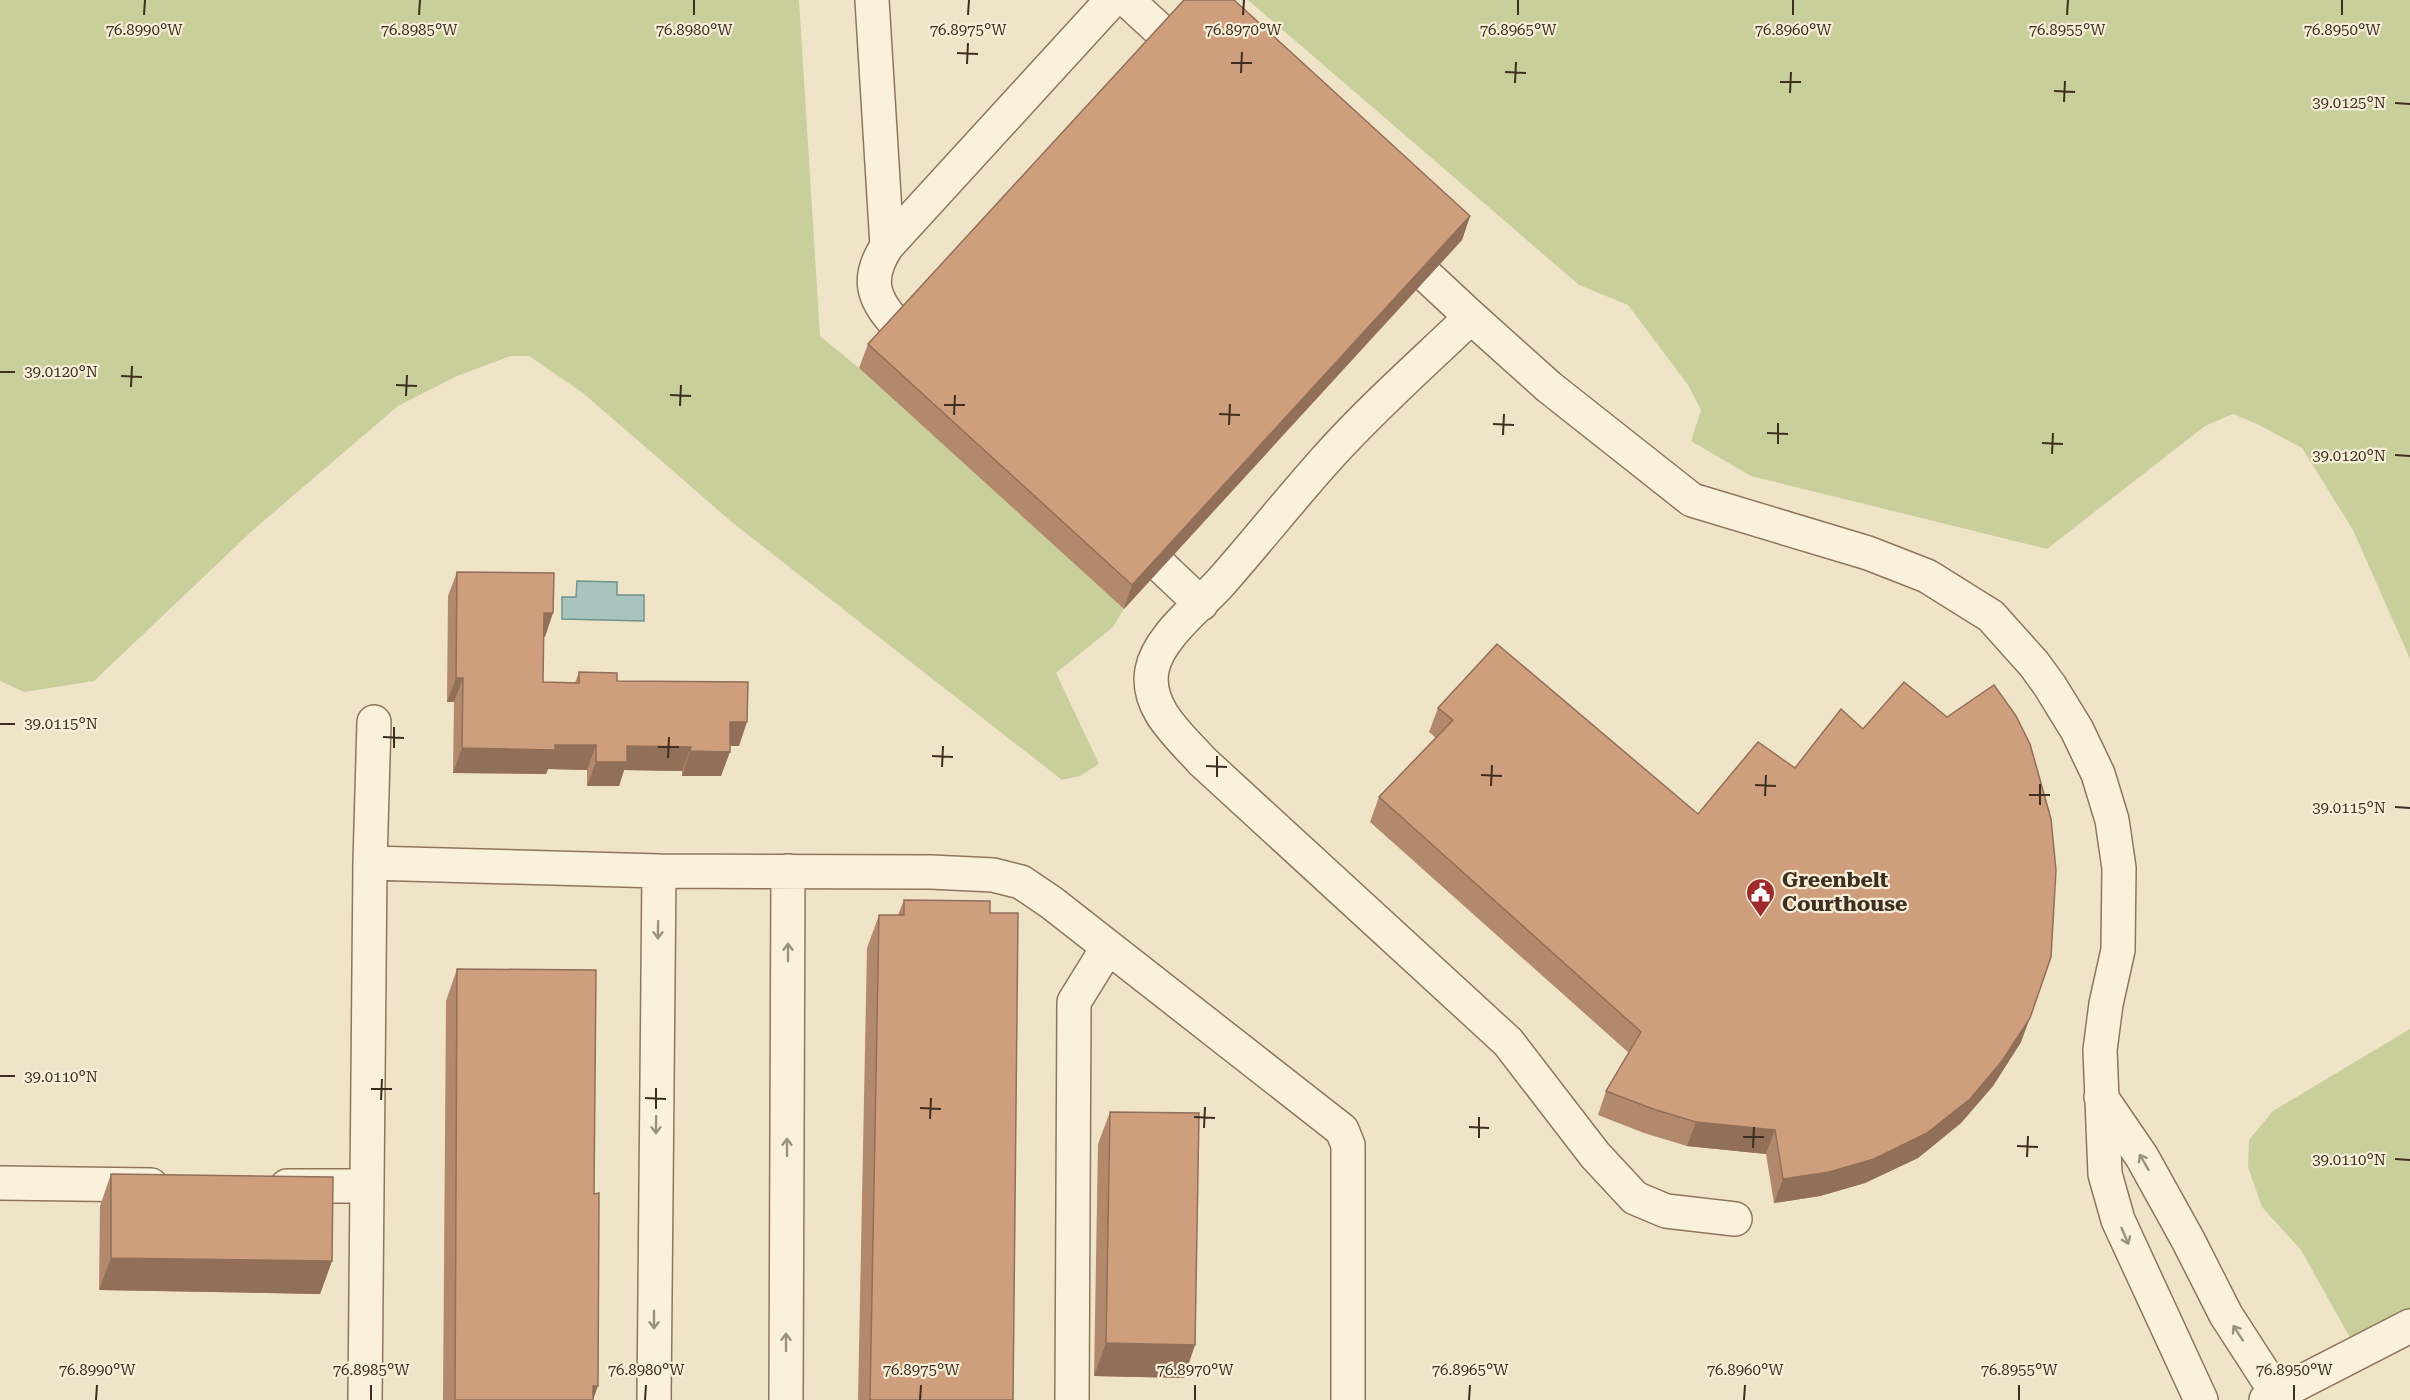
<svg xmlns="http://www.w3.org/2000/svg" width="2410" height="1400" font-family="'Roboto Serif',serif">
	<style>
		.green { fill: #c9cf9b }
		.water { fill: #a9c4bc; stroke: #6f938a; stroke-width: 1.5 }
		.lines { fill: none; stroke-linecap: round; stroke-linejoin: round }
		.minor-casing { stroke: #8d765c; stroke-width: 36 }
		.minor { stroke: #faf1dc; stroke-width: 33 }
		.wall { fill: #b2896c }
		.shaded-wall { fill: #916f58 }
		.building { fill: #cf9f7d; stroke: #916f58; stroke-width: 1.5 }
		.oneway { stroke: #9c907e }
		.ticks { fill: none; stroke: #3d2e20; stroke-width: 2 }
		.labels { text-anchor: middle; stroke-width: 4.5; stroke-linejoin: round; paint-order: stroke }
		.poi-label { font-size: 21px; font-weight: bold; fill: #3d2e20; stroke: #f7eed8; text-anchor: start }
		.ticks-label { font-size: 15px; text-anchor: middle; fill: #3d2e20; stroke: #f7eed8; stroke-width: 4.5; stroke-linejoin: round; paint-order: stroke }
	</style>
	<rect width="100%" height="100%" fill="#f0e4c8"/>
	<path class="green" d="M 0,0 L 799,0 L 820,336 L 859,368 L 1124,609 L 1113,627 L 1056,673 L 1099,764 L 1080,776 L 1062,780 L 733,523 L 583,393 L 529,356 L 511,356 L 457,376 L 398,406 L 253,530 L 94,681 L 24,692 L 0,681 Z
		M 1248,0 L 2410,0 L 2410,659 L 2353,530 L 2302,448 L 2257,424 L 2233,414 L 2205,426 L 2047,549 L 1751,476 L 1691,441 L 1701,410 L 1688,385 L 1628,305 L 1579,285 Z
		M 2410,1029 L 2410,1326 L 2358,1352 L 2301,1250 L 2262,1207 L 2248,1167 L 2249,1140 L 2273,1111 Z"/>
	<path class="water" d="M 577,581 L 617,582 L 617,595 L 644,595 L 644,621 L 562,619 L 562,597 L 576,597 Z"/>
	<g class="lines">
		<defs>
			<path id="minor" d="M 872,0 L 887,246
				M 1127,0 L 1165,35
				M 1428,277 L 1471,317
				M 898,326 C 872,299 866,278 887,246 L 1112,0
				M 1162,567 L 1201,604
				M 370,863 L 374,722
				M 2101,1097 L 2142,1157 L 2188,1240 L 2226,1315 L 2281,1400
				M 0,1183 L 151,1185
				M 287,1186 L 367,1186 L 370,863 L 659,871 L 931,872 L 993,875 L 1021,882 L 1052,903 L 1342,1130 L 1348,1145 L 1348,1400
				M 1735,1219 L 1666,1211 L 1635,1198 L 1595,1155 L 1508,1042 L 1202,761 C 1180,736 1145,708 1152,670 C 1158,637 1200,606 1222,581 C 1258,540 1292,497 1328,457 C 1373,407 1423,363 1471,317 L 1549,387 L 1692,500 L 1868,553 L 1927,576 L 1991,616 L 2034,664 L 2050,686 L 2077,730 L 2098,774 L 2112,820 L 2119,868 L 2118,950 L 2106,1004 L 2100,1050 L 2105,1174 L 2118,1220 L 2201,1400
				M 365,1400 L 367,1186
				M 654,1400 L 659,871
				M 786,1400 L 788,871
				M 1072,1400 L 1074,1002 L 1108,947
				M 2266,1400 L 2410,1326"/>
		</defs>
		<use href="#minor" class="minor-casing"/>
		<use href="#minor" class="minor"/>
	</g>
	<path class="wall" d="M 1470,216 L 1462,240 L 1124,609 L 859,368 L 868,344 Z
		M 457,572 L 545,637 L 543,637 L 543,682 L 575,683 L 579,672 L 617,681 L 739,746 L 730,746 L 721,776 L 682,776 L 682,771 L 624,770 L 619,786 L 587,786 L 587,770 L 548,769 L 546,774 L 453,773 L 454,702 L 447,702 L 448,596 Z
		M 1438,708 L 1698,814 L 2021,1042 L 1993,1086 L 1961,1123 L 1918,1158 L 1865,1183 L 1820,1196 L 1774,1203 L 1766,1154 L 1687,1146 L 1644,1133 L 1598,1115 L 1606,1091 L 1629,1053 L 1370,822 L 1379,797 L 1436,738 L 1429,732 Z
		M 904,900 L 990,913 L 1013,1400 L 858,1400 L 867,948 L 879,915 L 898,915 Z
		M 457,969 L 593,1398 L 593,1400 L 443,1400 L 446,1001 Z
		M 1110,1112 L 1184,1378 L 1094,1376 L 1098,1144 Z
		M 111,1174 L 332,1261 L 320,1294 L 99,1290 L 100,1206 Z"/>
	<path class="shaded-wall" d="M 1470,216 L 1462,240 L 1124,609 L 1132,585 Z
		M 544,613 L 553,613 L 545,637 L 535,637 Z
		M 456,678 L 463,678 L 454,702 L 447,702 Z
		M 730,722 L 747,722 L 739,746 L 721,746 Z
		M 555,745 L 596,745 L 587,770 L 548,769 L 546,774 L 453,773 L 462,748 Z
		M 627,746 L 691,747 L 682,771 L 624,770 L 619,786 L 587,786 L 596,762 Z
		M 690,751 L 730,752 L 721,776 L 682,776 Z
		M 2030,1018 L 2021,1042 L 1993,1086 L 1961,1123 L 1918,1158 L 1865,1183 L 1820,1196 L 1774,1203 L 1783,1179 Z
		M 1696,1122 L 1775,1130 L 1766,1154 L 1687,1146 Z
		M 111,1258 L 332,1261 L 320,1294 L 99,1290 Z
		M 1106,1343 L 1195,1345 L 1184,1378 L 1094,1376 Z
		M 593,1386 L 598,1386 L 593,1400 Z"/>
	<path class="building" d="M 1184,0 L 1234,0 L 1470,216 L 1132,585 L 868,344 Z
		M 457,572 L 554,573 L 553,613 L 544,613 L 543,682 L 579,683 L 579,672 L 617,673 L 617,681 L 748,682 L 747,722 L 730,722 L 730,752 L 690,751 L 691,747 L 627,746 L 627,762 L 596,762 L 596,745 L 555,745 L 555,750 L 462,748 L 463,678 L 456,678 Z
		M 1497,644 L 1698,814 L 1758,742 L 1795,768 L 1841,709 L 1863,729 L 1904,682 L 1947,717 L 1994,685 L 2016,716 L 2030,744 L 2051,819 L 2056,870 L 2051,957 L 2030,1018 L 2002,1061 L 1970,1099 L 1927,1133 L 1874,1159 L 1829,1172 L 1783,1179 L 1775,1130 L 1696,1122 L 1653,1109 L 1606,1091 L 1641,1032 L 1379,797 L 1453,720 L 1438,708 Z
		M 904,900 L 990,901 L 990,913 L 1018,913 L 1013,1400 L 870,1400 L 879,915 L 904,915 Z
		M 457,969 L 596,970 L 594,1194 L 599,1193 L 598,1386 L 593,1386 L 593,1400 L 455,1400 Z
		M 1110,1112 L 1199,1113 L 1195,1345 L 1106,1343 Z
		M 111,1174 L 333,1177 L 332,1261 L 111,1258 Z"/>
	<defs><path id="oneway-shaft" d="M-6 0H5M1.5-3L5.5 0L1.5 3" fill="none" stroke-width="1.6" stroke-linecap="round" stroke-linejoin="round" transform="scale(1.5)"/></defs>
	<g class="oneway">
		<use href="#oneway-shaft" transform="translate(658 930) rotate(91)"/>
		<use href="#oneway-shaft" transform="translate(788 952) rotate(-90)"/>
		<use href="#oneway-shaft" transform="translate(656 1125) rotate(91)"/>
		<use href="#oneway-shaft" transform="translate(787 1147) rotate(-90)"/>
		<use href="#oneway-shaft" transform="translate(2144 1162) rotate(-120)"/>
		<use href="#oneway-shaft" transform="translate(2125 1236) rotate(67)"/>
		<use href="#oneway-shaft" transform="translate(654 1320) rotate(90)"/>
		<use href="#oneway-shaft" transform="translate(2238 1333) rotate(-123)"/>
		<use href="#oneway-shaft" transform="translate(786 1342) rotate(-90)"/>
	</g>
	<path class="ticks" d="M 144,15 L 145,0M 419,15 L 420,0M 694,15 L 694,0M 968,15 L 969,0M 1243,15 L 1244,0M 1518,15 L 1518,0M 1793,15 L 1793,0M 2067,15 L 2068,0M 2342,15 L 2342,0M 957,53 L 978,54M 1231,63 L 1252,63M 967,64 L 968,43M 1505,72 L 1526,73M 1241,73 L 1242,52M 1780,82 L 1801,82M 1515,83 L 1516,62M 2054,91 L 2075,92M 1790,93 L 1791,72M 2064,102 L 2065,81M 2395,103 L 2410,104M 0,372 L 15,372M 121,376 L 142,377M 396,385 L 417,386M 131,387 L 132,366M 670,395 L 691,396M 406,396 L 407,375M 944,405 L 965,405M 680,406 L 681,385M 1219,414 L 1240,415M 954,415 L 955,395M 1493,424 L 1514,425M 1229,425 L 1230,404M 1767,433 L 1788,434M 1503,435 L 1504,414M 2042,443 L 2063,444M 1778,444 L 1778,423M 2052,454 L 2053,433M 2395,455 L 2410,456M 0,724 L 15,724M 383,737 L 404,738M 658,747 L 679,747M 394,748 L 394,727M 932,756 L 953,757M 668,758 L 669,737M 1206,766 L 1227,767M 942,767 L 943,746M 1481,775 L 1502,776M 1217,777 L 1217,756M 1755,785 L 1776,786M 1491,786 L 1492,765M 2029,795 L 2050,795M 1765,796 L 1766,775M 2040,805 L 2040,784M 2395,807 L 2410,808M 0,1076 L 15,1076M 371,1089 L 392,1089M 645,1098 L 666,1099M 381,1100 L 382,1079M 920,1108 L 941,1109M 656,1109 L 656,1088M 1194,1117 L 1215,1118M 930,1119 L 931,1098M 1469,1127 L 1489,1128M 1204,1128 L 1205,1107M 1743,1137 L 1764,1137M 1479,1138 L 1479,1117M 2017,1146 L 2038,1147M 1753,1148 L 1754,1127M 2027,1157 L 2028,1136M 2395,1159 L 2410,1160M 96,1400 L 97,1385M 371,1400 L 371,1385M 645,1400 L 646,1385M 920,1400 L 921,1385M 1195,1400 L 1195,1385M 1469,1400 L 1470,1385M 1744,1400 L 1745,1385M 2019,1400 L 2019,1385M 2294,1400 L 2294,1385"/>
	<defs>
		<symbol id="civic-pin" viewBox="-11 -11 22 30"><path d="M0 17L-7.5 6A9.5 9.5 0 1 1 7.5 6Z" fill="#9e2a2b" stroke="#f7eed8"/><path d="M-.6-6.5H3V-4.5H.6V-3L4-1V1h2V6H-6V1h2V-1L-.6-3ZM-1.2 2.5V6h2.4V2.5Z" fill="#fff"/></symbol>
	</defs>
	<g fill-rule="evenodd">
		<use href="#civic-pin" x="1744" y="876" width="33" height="45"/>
	</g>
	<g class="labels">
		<g class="poi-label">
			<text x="1782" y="887">Greenbelt<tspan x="1782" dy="24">Courthouse</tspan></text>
		</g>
	</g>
	<g class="ticks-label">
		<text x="144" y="35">76.8990°W</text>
		<text x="419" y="35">76.8985°W</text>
		<text x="694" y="35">76.8980°W</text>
		<text x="968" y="35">76.8975°W</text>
		<text x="1243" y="35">76.8970°W</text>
		<text x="1518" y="35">76.8965°W</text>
		<text x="1793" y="35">76.8960°W</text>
		<text x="2067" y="35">76.8955°W</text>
		<text x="2342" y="35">76.8950°W</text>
		<text x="2349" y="108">39.0125°N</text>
		<text x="61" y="377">39.0120°N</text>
		<text x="2349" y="461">39.0120°N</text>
		<text x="61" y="729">39.0115°N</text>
		<text x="2349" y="813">39.0115°N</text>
		<text x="61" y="1082">39.0110°N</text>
		<text x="2349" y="1165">39.0110°N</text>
		<text x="97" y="1375">76.8990°W</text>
		<text x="371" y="1375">76.8985°W</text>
		<text x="646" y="1375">76.8980°W</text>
		<text x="921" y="1375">76.8975°W</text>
		<text x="1195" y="1375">76.8970°W</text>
		<text x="1470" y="1375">76.8965°W</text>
		<text x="1745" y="1375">76.8960°W</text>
		<text x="2019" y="1375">76.8955°W</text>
		<text x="2294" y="1375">76.8950°W</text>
	</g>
</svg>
